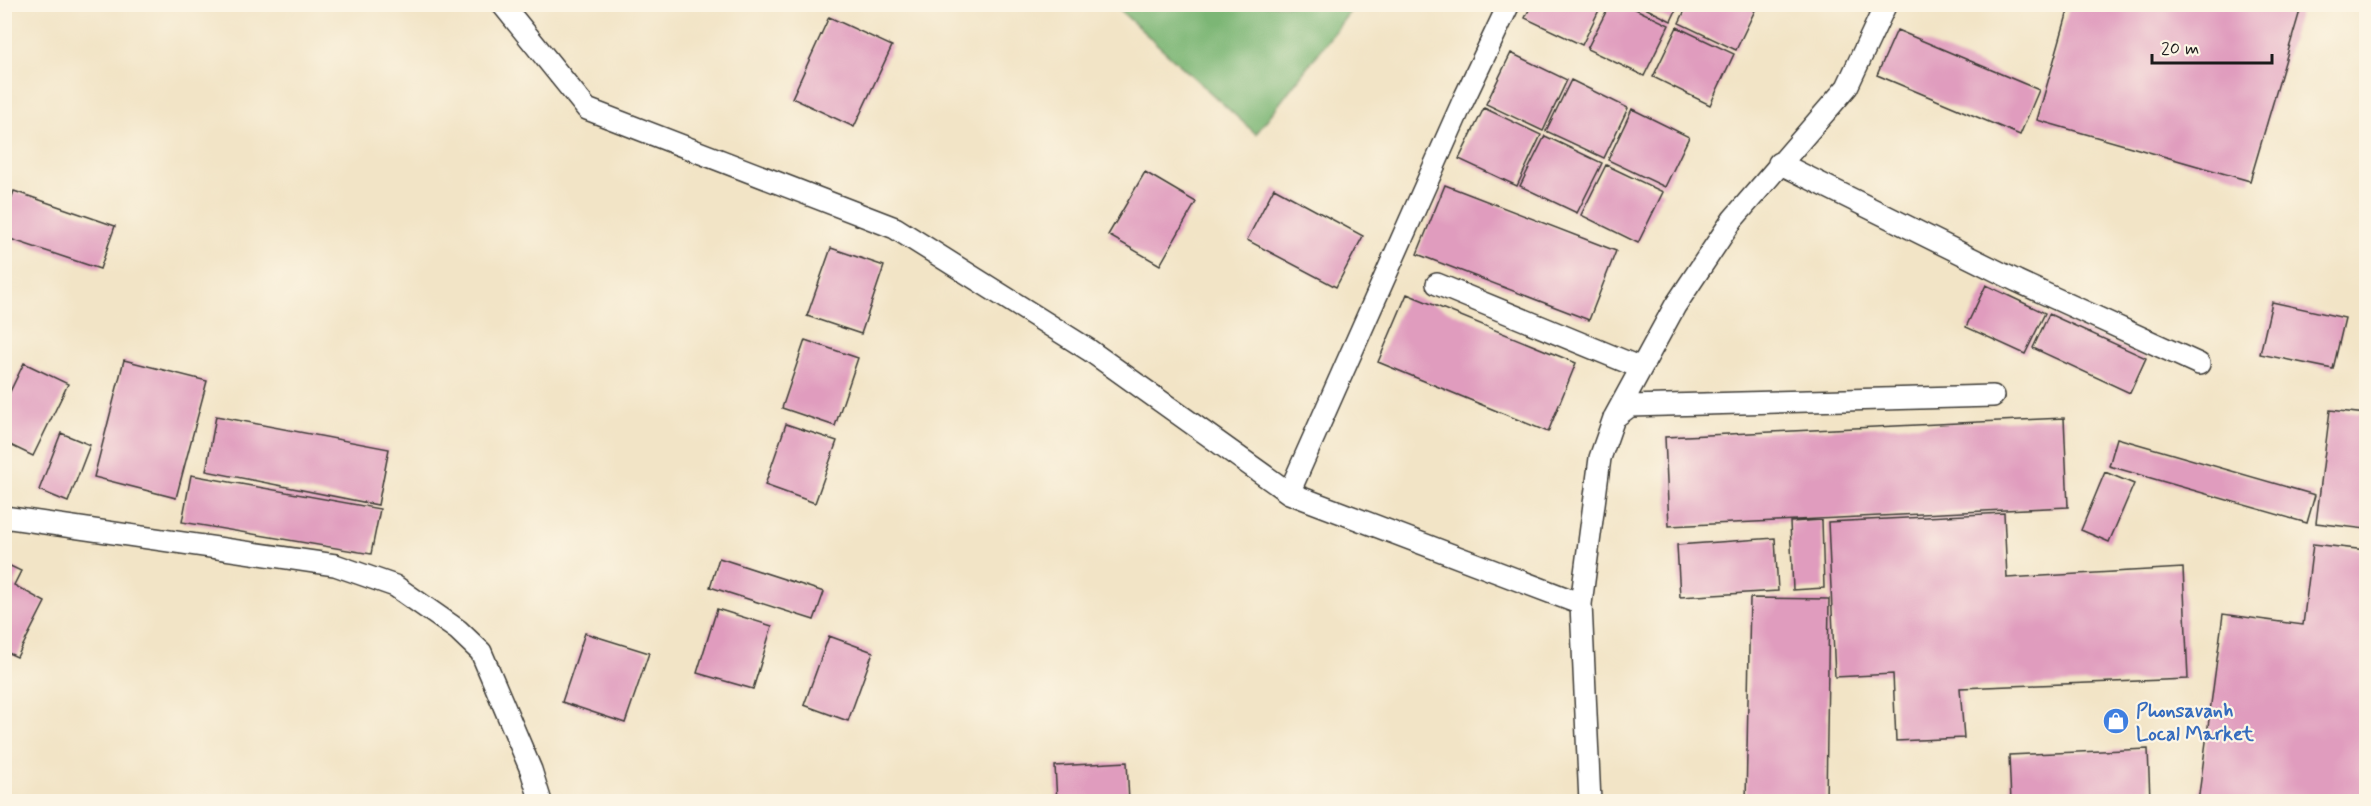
<svg xmlns="http://www.w3.org/2000/svg" width="2371" height="806" font-family="Mynerve,sans-serif">
	<style>
		.forest { fill: #7bb674; stroke: #4c6948; stroke-width: 1.5 }
		.building { fill: #e09cbe }
		.lines { fill: none; stroke-linecap: round; stroke-linejoin: round }
		.service-casing { stroke: #3c3a36; stroke-width: 24 }
		.service { stroke: #fff; stroke-width: 21 }
		.labels { text-anchor: middle; stroke-width: 4.5; stroke-linejoin: round; paint-order: stroke }
		.shop-label { font-size: 20px; font-weight: bold; fill: #366cbe; stroke: #fcf5e5; text-anchor: start }
	</style>
	<rect width="100%" height="100%" fill="#fcf5e5"/>
	<filter id="ink" filterUnits="userSpaceOnUse"><feTurbulence type="fractalNoise" baseFrequency=".0167" numOctaves="2"/><feDisplacementMap in="SourceGraphic" scale="12" xChannelSelector="R" yChannelSelector="G"/><feConvolveMatrix kernelMatrix="1 2 1 2 8 2 1 2 1" color-interpolation-filters="sRGB"/></filter>
	<filter id="wash" filterUnits="userSpaceOnUse"><feTurbulence type="fractalNoise" baseFrequency=".008" numOctaves="4" result="noise"/><feDisplacementMap in="SourceGraphic" scale="24" xChannelSelector="R" yChannelSelector="G"/><feGaussianBlur stdDeviation="1.35" result="paint"/><feColorMatrix in="noise" values="0 0 0 0 0 0 0 0 0 0 0 0 0 0 0 0 0 1.4 0 .05"/><feComposite in="paint" operator="in"/></filter>
	<g filter="url(#wash)">
		<rect width="100%" height="100%" fill="#f2e4c6"/>
		<path class="forest" d="M 1114,5 L 1355,5 L 1256,134 Z"/>
		<g id="blocks">
			<path class="building" d="M 1532,4 L 1602,4 L 1582,45 L 1525,18 Z
				M 1610,4 L 1625,4 L 1669,25 L 1644,76 L 1587,49 Z
				M 1637,4 L 1679,4 L 1671,21 Z
				M 1688,4 L 1758,4 L 1736,50 L 1679,23 Z
				M 2070,4 L 2302,4 L 2250,181 L 2037,120 Z
				M 829,17 L 892,46 L 854,127 L 792,98 Z
				M 1677,27 L 1734,54 L 1710,105 L 1653,77 Z
				M 1897,30 L 2039,90 L 2020,135 L 1877,75 Z
				M 1511,53 L 1567,80 L 1543,131 L 1486,104 Z
				M 1571,80 L 1628,108 L 1604,158 L 1546,131 Z
				M 1484,108 L 1541,135 L 1517,186 L 1459,159 Z
				M 1632,109 L 1689,137 L 1665,187 L 1608,160 Z
				M 1545,136 L 1602,163 L 1577,213 L 1520,186 Z
				M 1606,165 L 1663,192 L 1638,243 L 1581,215 Z
				M 1145,172 L 1196,202 L 1160,265 L 1108,235 Z
				M 1445,185 L 1616,251 L 1589,320 L 1417,254 Z
				M 1274,188 L 1363,236 L 1336,287 L 1247,240 Z
				M 14,191 L 115,226 L 100,269 L 4,237 L 4,219 Z
				M 831,248 L 884,266 L 861,334 L 807,316 Z
				M 1986,285 L 2045,313 L 2025,354 L 1966,327 Z
				M 1407,294 L 1576,363 L 1548,432 L 1378,362 Z
				M 2272,302 L 2345,318 L 2333,369 L 2260,354 Z
				M 2049,314 L 2146,358 L 2130,393 L 2033,348 Z
				M 805,340 L 858,358 L 835,426 L 782,408 Z
				M 124,360 L 207,381 L 176,498 L 94,477 Z
				M 24,363 L 68,384 L 33,456 L 4,442 L 4,404 Z
				M 2330,410 L 2366,414 L 2366,529 L 2316,523 Z
				M 216,416 L 389,449 L 378,505 L 206,471 Z
				M 2064,418 L 2068,507 L 1669,526 L 1665,437 Z
				M 786,424 L 837,441 L 815,503 L 765,485 Z
				M 61,433 L 90,445 L 68,502 L 39,490 Z
				M 2117,438 L 2315,495 L 2307,523 L 2109,466 Z
				M 2105,472 L 2134,484 L 2109,542 L 2081,530 Z
				M 191,475 L 380,509 L 371,554 L 182,522 Z
				M 2004,513 L 2007,578 L 2183,568 L 2188,679 L 1960,688 L 1964,738 L 1896,741 L 1893,674 L 1835,677 L 1828,522 Z
				M 1822,520 L 1824,588 L 1793,590 L 1790,522 Z
				M 1775,538 L 1778,591 L 1680,597 L 1677,545 Z
				M 2313,544 L 2366,550 L 2366,802 L 2198,802 L 2223,614 L 2303,625 Z
				M 719,558 L 824,592 L 814,620 L 710,587 Z
				M 4,563 L 21,571 L 14,585 L 45,602 L 17,657 L 4,651 Z
				M 1750,598 L 1829,599 L 1826,802 L 1746,802 Z
				M 717,609 L 772,626 L 753,689 L 697,673 Z
				M 585,633 L 649,653 L 625,723 L 562,702 Z
				M 829,636 L 873,652 L 848,721 L 804,705 Z
				M 2148,749 L 2150,799 L 2011,802 L 2009,755 Z
				M 1127,762 L 1129,802 L 1057,802 L 1055,766 Z"/>
		</g>
	</g>
	<g filter="url(#ink)">
		<use href="#blocks" fill-opacity="0" stroke="#3c3a36" stroke-width="1.5"/>
		<g class="lines">
			<defs>
				<path id="service" d="M 502,4 L 587,109 L 895,228 L 1089,350 L 1289,493 L 1581,604
					M 1779,163 L 2017,281 L 2199,364
					M 1437,284 L 1641,368
					M 1614,418 L 1630,406 L 1993,396
					M 1289,493 L 1463,101 L 1509,4
					M 4,517 L 335,565 L 395,586 L 458,630 L 481,652 L 531,770 L 541,802
					M 1590,802 L 1581,604 L 1600,458 L 1614,418 L 1675,306 L 1733,219 L 1847,87 L 1886,4"/>
			</defs>
			<use href="#service" class="service-casing"/>
			<use href="#service" class="service"/>
		</g>
	</g>
	<defs>
		<symbol id="shop-disc" viewBox="-11 -11 22 22"><circle r="9.5" fill="#3f7fe0" stroke="#fcf5e5"/><path d="M-5-2.5h2.3a2.7 3.5 0 0 1 5.4 0H5L5.5 6h-11ZM-1.5-2.5h3a1.5 2.3 0 0 0-3 0Z" fill="#fff"/></symbol>
	</defs>
	<g fill-rule="evenodd">
		<use href="#shop-disc" x="2101" y="706" width="30" height="30"/>
	</g>
	<g class="labels">
		<g class="shop-label">
			<text x="2136" y="717">Phonsavanh<tspan x="2136" dy="23">Local Market</tspan></text>
		</g>
	</g>
	<rect width="2371" height="806" fill="none" stroke="#fcf5e5" stroke-width="24"/>
	<path d="M2152 54v9h120v-9" fill="none" stroke="#1c1c1c" stroke-width="3"/>
	<text x="2161" y="54" font-size="18" fill="#1c1c1c" stroke="#fcf5e5" stroke-width="4.5" paint-order="stroke">20 m</text>
</svg>
